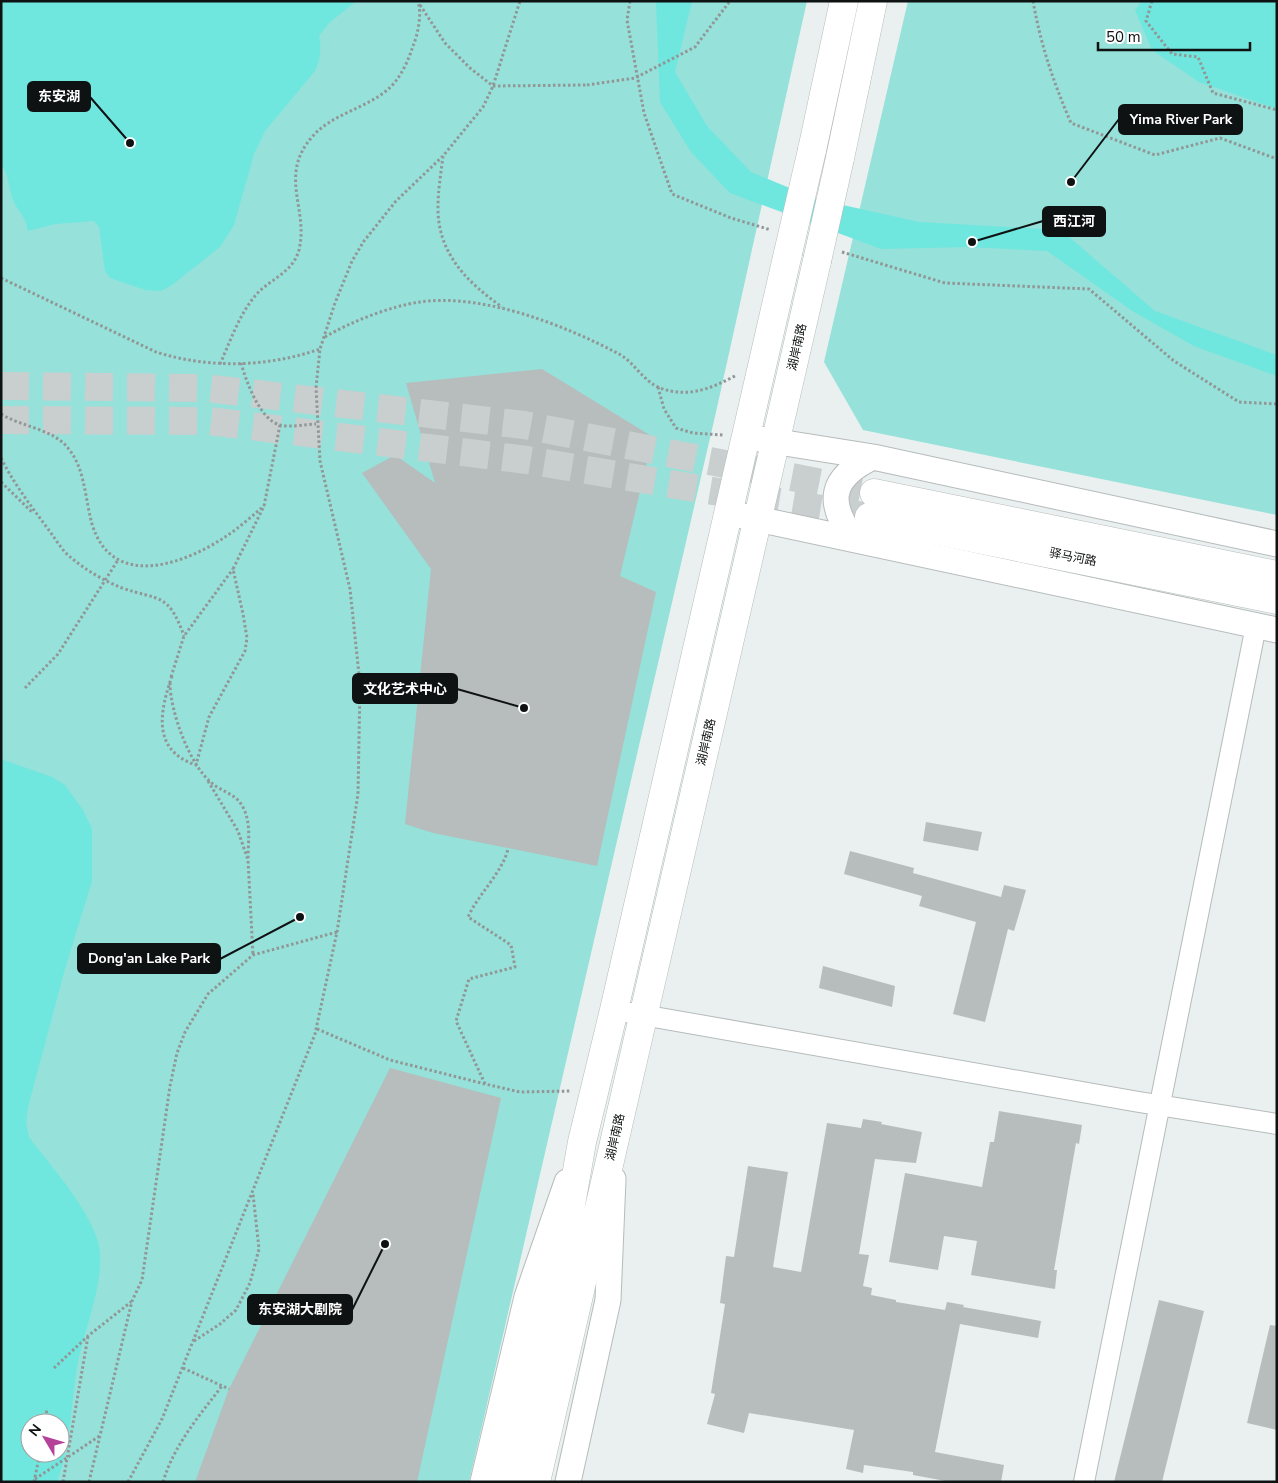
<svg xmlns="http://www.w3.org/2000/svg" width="1278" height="1483" font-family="'Nunito Sans','Noto Sans SC',sans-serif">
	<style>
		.green { fill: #96e1da; fill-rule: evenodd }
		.water { fill: #6fe7de; fill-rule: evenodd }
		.building { fill: #b6bdbc }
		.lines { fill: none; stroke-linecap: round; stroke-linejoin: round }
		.secondary-tunnel { stroke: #c8cfce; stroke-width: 28; stroke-dasharray: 28 14; stroke-linecap: butt }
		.minor-casing { stroke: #b5bcbb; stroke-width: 22 }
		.tertiary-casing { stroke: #b5bcbb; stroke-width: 27 }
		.secondary-casing { stroke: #b5bcbb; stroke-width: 29 }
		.path { stroke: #919796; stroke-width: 3; stroke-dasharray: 2.5 2.5; stroke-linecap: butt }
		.minor { stroke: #fff; stroke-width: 20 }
		.tertiary { stroke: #fff; stroke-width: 25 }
		.secondary { stroke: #fff; stroke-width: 28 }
		.secondary-bridge-casing { stroke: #b5bcbb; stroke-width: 29; stroke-linecap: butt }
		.path-bridge { stroke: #919796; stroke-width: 3; stroke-dasharray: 2.5 2.5; stroke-linecap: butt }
		.secondary-bridge { stroke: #fff; stroke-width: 28 }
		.labels { text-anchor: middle; stroke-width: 5; stroke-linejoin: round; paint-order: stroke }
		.street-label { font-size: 12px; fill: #0f1212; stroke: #fff }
		.leader { fill: none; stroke: #0f1212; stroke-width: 2 }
		.callout-dot { fill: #0f1212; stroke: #fff; stroke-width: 2 }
		.callout { fill: #0f1212; stroke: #0f1212; stroke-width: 2 }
		.callout-label { font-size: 14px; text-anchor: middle; font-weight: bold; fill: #fff }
	</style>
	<rect width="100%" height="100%" fill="#e9f0ef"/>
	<path class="green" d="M 1,1 L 807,1 L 716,412 L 469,1482 L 1,1482 ZM 30,1423 L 60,1423 L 60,1453 L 30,1453 Z
		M 908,1 L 1277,1 L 1277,515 L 863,430 L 824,362 Z"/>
	<path class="water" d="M 1,1 L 355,1 L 355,2 L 329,23 L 319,36 C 322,50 320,59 315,71 L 265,131 L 254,154 L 234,225 L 220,247 L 172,285 L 161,291 L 145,290 L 110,278 L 105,271 L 99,227 L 94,221 L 55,224 L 28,231 C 26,216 20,215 14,202 C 8,189 10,176 1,164 Z
		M 656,1 L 692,1 L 675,72 L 707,126 L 751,172 L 816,199 L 919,222 L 1061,230 L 1155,311 L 1277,355 L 1277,376 L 1194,346 L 1134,312 L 1047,251 L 967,247 L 881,249 L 730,193 L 691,152 L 660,102 Z
		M 1142,1 L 1277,1 L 1277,109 L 1199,82 L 1152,50 L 1135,10 Z
		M 1,759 L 52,777 L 65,785 L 83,810 L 92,829 L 92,881 L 65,969 L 28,1107 L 26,1123 L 29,1137 C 52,1168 87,1205 98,1242 C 107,1276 85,1327 78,1362 C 71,1401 71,1444 57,1482 L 1,1482 ZM 30,1423 L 60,1423 L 60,1453 L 30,1453 Z"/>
	<path class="building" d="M 542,369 L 653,437 L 620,576 L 656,592 L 597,866 L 433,833 L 405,824 L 431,569 L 362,473 L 395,455 L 435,483 L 406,383 Z
		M 926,822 L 982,832 L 978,851 L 923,841 Z
		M 850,851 L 914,868 L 913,873 L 1001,897 L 1004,885 L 1026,890 L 1014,931 L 1008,929 L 985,1022 L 953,1014 L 976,922 L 919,906 L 922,896 L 844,874 Z
		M 823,966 L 895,986 L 892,1007 L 819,988 Z
		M 390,1068 L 501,1098 L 417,1482 L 195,1482 L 229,1389 Z
		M 999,1111 L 1082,1125 L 1079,1144 L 1076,1143 L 1069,1183 L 1054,1270 L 1057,1270 L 1055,1289 L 971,1275 L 977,1241 L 944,1236 L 938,1270 L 889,1262 L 905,1173 L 982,1187 L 990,1142 L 994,1142 Z
		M 863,1119 L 882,1122 L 881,1124 L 922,1132 L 916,1163 L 875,1159 L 859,1254 L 869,1255 L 863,1286 L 872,1288 L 871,1295 L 896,1300 L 896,1302 L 945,1310 L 947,1302 L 964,1305 L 963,1307 L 1041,1321 L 1038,1338 L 960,1324 L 935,1452 L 1004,1465 L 1001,1482 L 951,1482 L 913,1475 L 913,1472 L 864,1465 L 863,1473 L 846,1469 L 854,1430 L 749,1413 L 744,1433 L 707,1424 L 715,1394 L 711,1393 L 725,1304 L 720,1303 L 726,1256 L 734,1257 L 748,1166 L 788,1172 L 773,1267 L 801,1272 L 827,1123 L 861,1128 Z
		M 1159,1300 L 1204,1311 L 1162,1482 L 1114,1482 Z
		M 1270,1325 L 1277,1326 L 1277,1430 L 1247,1423 Z"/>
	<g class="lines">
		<path class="secondary-tunnel" d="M 1,386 L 206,388 L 524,425 L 874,493
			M 1,420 L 209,421 L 527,460 L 869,517"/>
		<defs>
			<path id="minor" d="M 614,1010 L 1139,1102 L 1277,1124
				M 1084,1482 L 1256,626"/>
			<path id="tertiary" d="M 747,437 L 873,457 L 1277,544
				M 729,513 L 1277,630
				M 854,539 C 825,502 831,477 873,457
				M 483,1482 L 527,1297 L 567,1182
				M 568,1482 L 608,1300 L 613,1179"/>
			<path id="secondary" d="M 812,150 L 844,1
				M 840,158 L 873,1
				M 874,493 L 1277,575
				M 869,517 L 1277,600
				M 509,1482 L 566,1233 L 582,1142 L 614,1010 L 788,253
				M 536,1482 L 817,261"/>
		</defs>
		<use href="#minor" class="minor-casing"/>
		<use href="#tertiary" class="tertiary-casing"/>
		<use href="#secondary" class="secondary-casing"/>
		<path class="path" d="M 630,1 L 627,20 L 644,113 L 672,194 L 731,218 L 771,230
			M 1033,1 C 1041,46 1053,81 1071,123 L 1155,155 L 1220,138 L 1277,159
			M 1152,1 L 1146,21 L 1172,54 L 1198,57 L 1213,93 L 1277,110
			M 420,5 L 445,43 L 470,68 L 493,86 L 587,85
			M 443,156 C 441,173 438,190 438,206 C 437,253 467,282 502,307
			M 842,252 L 945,283 L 1089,289 L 1174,361 L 1239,402 L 1277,404
			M 1,278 L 156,352 C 210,369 268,367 320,349
			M 325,337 C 350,322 391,306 420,302 C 483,293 564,325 619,354 C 634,362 644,382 660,388 C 688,398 710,389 735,376
			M 241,363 C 246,381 260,420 280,425 C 290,428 306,424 316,424
			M 220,364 C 230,342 239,315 255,296 C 268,280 293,273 299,250 C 309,209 278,176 312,137 C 332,114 362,110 386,91 C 399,81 408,62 413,46 C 418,34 422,14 418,1
			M 658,387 L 664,409 L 676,428 L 693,433 L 723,435
			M 1,458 C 14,484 31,506 48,529 C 55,538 61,549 69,556 C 84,569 104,581 122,588 C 160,601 168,592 184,636
			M 1,482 L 33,513
			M 172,676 C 160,711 151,750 196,765 L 209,717 L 245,651 L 247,638 L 243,614 L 233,569 L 264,506 L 280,425
			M 171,677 L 184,636 L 233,569
			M 170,683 C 170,711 190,767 213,784 C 221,791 235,794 241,804 C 252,820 248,842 248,860
			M 25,688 L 58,654 L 118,560
			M 208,781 L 238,831 L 248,860 L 253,955
			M 317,1029 L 390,1060 L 485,1084 L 520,1092 L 571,1091
			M 485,1084 L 456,1021 L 469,979 L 515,967 L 511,945 L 468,917 C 479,893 502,873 508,849
			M 194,1341 L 220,1324 L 236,1310 L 250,1283 L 259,1249 L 253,1194
			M 54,1368 L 88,1336 L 131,1302
			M 183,1368 L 229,1389
			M 45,1423 L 47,1408
			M 35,1479 L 101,1435
			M 34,1482 L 40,1453
			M 63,1482 L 88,1336
			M 89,1482 L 132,1301 L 142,1280 L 170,1086 L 177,1053 L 185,1032 L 208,994 L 253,955 L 337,932
			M 128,1482 L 162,1419 L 315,1034 L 337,932 L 358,794 L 360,684 L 350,589 L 320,461 L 316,388 L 320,349 L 335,303 L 352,261 L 364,241 L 396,201 L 443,156 L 483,107 L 493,86 L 520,1
			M 163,1482 C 174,1445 199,1416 222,1386"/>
		<use href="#minor" class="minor"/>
		<use href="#tertiary" class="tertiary"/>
		<use href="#secondary" class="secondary"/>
		<defs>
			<path id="secondary-bridge" d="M 788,253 L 812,150
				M 817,261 L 840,158"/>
		</defs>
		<use href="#secondary-bridge" class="secondary-bridge-casing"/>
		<path class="path-bridge" d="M 587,85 L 635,78 L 695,47 L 730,1
			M 1,414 C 22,427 53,429 68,448 C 85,468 85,499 92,524 C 112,590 183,565 225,537 C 239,528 252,516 264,506"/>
		<use href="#secondary-bridge" class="secondary-bridge"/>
	</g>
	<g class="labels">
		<g class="street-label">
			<text transform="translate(797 347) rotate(-77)" y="4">湖岸南路</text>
			<text transform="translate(1073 557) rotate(11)" y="4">驿马河路</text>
			<text transform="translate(706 742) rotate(-77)" y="4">湖岸南路</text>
			<text transform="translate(615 1137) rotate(-77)" y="4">湖岸南路</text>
		</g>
	</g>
	<path class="leader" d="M130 143L90 97M1071 182L1119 119M972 242L1043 221M524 708L457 689M300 917L220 959M385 1244L352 1310"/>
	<g class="callout-dot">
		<circle cx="130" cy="143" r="5"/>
		<circle cx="1071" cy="182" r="5"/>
		<circle cx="972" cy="242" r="5"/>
		<circle cx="524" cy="708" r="5"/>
		<circle cx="300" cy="917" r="5"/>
		<circle cx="385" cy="1244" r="5"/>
	</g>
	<g class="callout">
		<rect x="28" y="82" width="62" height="29" rx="5"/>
		<rect x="1119" y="105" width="123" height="29" rx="5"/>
		<rect x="1043" y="207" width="62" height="29" rx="5"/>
		<rect x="353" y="674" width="104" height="29" rx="5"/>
		<rect x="78" y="944" width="142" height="29" rx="5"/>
		<rect x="248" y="1295" width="104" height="29" rx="5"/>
	</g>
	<g class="callout-label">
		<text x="59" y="101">东安湖</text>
		<text x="1181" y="124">Yima River Park</text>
		<text x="1074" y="226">西江河</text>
		<text x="405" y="694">文化艺术中心</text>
		<text x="149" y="963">Dong'an Lake Park</text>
		<text x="300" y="1314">东安湖大剧院</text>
	</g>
	<rect width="1278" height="1483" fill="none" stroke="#0f1212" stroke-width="5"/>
	<g transform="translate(45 1438) rotate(308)"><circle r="24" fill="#ffffff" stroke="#9fa0a0"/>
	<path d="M0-4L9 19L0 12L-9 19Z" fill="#b54199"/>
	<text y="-8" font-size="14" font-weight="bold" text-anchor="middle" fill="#0f1212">N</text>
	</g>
	<path d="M1098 42v8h152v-8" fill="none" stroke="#0f1212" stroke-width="2.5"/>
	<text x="1106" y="42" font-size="15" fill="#0f1212" stroke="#ffffff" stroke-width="4" paint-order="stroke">50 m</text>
</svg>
